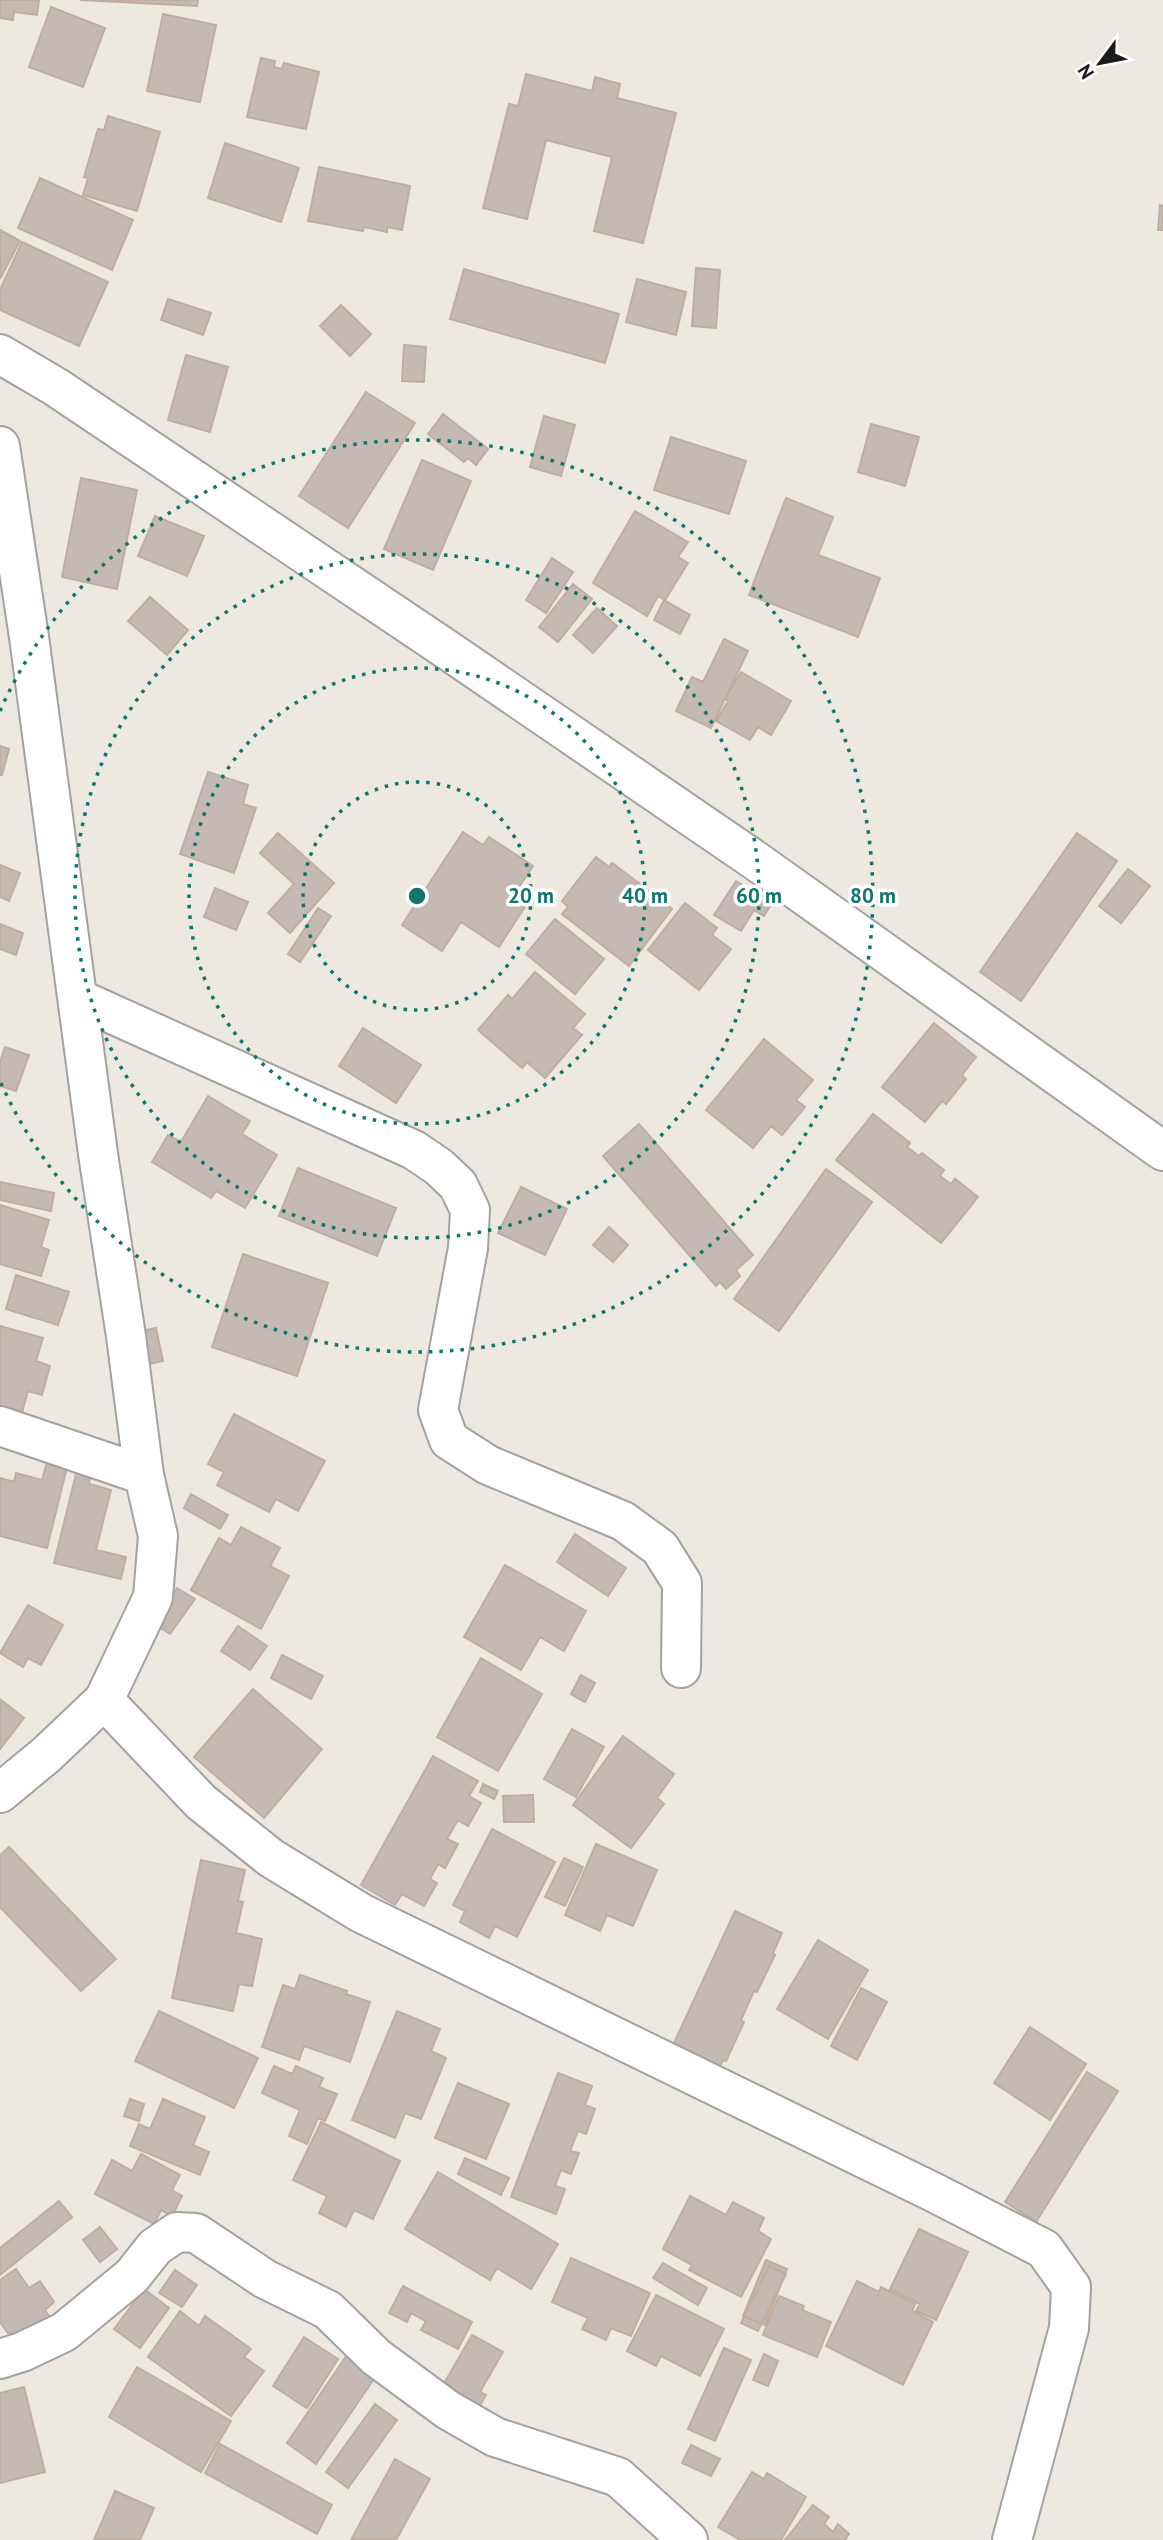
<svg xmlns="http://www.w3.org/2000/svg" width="1163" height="2540" font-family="'PT Sans',sans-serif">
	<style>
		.building { fill: #c5b9b3; stroke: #bfada2; stroke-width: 2 }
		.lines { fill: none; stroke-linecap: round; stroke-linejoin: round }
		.minor-casing { stroke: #a2a2a2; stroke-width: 42 }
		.minor { stroke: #fff; stroke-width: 38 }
		.ring { fill: none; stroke: #0f766e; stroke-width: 3.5; stroke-dasharray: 3.5 7 }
		.centre { fill: #0f766e; stroke: #fff; stroke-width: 3.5 }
		.ring-label { font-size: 21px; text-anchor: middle; font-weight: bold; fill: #0f766e; stroke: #fff; stroke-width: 7; stroke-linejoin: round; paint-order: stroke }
	</style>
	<rect width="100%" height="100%" fill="#ede8e0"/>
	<path class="building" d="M 0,0 L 39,0 L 37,15 L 14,12 L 13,20 L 0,18 Z
		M 80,0 L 198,0 L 197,6 Z
		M 51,7 L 105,28 L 83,87 L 29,67 Z
		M 163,14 L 216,25 L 200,102 L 147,91 Z
		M 261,58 L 275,61 L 274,67 L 282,69 L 284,63 L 319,72 L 306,129 L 247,117 Z
		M 526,74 L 592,91 L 595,77 L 620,84 L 617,98 L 676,113 L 643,243 L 594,231 L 612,157 L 546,140 L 527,219 L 483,208 L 509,104 L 518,106 Z
		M 108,116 L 160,132 L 137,211 L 83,195 L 88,178 L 84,177 L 98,129 L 104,130 Z
		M 225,143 L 299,168 L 281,222 L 208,198 Z
		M 319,167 L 410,186 L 402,230 L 387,227 L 387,232 L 364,227 L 363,231 L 308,221 Z
		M 40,178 L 133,220 L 112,270 L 18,228 Z
		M 1160,205 L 1163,206 L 1163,230 L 1158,230 Z
		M 0,230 L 20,241 L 0,279 Z
		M 22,242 L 108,282 L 79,346 L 0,310 L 0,290 Z
		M 696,268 L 720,270 L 716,328 L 692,326 Z
		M 464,269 L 619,314 L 605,363 L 450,319 Z
		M 637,279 L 686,292 L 676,335 L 626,322 Z
		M 168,299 L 211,313 L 203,335 L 161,320 Z
		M 341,305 L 371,334 L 350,356 L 320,326 Z
		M 404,345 L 426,347 L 424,382 L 402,381 Z
		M 186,355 L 228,367 L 210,432 L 168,420 Z
		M 366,392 L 415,423 L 348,528 L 299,496 Z
		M 443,414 L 488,449 L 476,465 L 468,458 L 464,462 L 428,434 Z
		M 544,416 L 575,425 L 561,476 L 530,467 Z
		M 871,424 L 919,437 L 905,486 L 858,472 Z
		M 671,437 L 746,461 L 729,514 L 654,490 Z
		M 422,460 L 471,481 L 433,570 L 384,549 Z
		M 81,478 L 137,490 L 117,589 L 62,577 Z
		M 786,498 L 833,517 L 818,555 L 880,578 L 858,637 L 749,595 Z
		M 635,511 L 688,542 L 678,557 L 688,563 L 665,600 L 658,596 L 647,616 L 593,583 Z
		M 155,516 L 204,536 L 187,576 L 138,556 Z
		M 552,558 L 573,572 L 546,613 L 526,600 Z
		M 573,584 L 592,599 L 558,642 L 539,627 Z
		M 150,597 L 188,630 L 167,655 L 128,621 Z
		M 664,600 L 690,615 L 680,634 L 654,620 Z
		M 597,608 L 617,626 L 593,653 L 573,635 Z
		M 724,639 L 748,651 L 711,728 L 676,711 L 692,677 L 703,682 Z
		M 741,672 L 791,701 L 771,735 L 758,727 L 750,740 L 716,721 L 728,701 L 725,699 Z
		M 0,746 L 9,749 L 2,775 L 0,775 Z
		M 208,772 L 248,785 L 243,804 L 256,808 L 234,873 L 180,854 Z
		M 463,832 L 483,845 L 489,837 L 533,866 L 517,890 L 530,899 L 499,947 L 461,922 L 442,951 L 402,925 Z
		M 278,833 L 334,883 L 290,933 L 268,913 L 294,884 L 260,853 Z
		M 1077,833 L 1117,861 L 1021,1001 L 980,972 Z
		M 596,857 L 609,867 L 612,863 L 640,884 L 636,891 L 643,896 L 648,890 L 672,909 L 629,966 L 562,914 L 568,907 L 562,901 Z
		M 0,865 L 20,873 L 9,901 L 0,897 Z
		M 1128,869 L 1150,886 L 1121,923 L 1099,906 Z
		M 736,881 L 772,903 L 764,916 L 754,910 L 741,931 L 714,915 Z
		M 215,888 L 248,902 L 236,930 L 204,917 Z
		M 685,903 L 717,928 L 712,935 L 731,949 L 699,990 L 648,950 Z
		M 318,908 L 331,916 L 300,962 L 288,954 Z
		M 555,919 L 604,959 L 575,994 L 526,954 Z
		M 0,924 L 23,933 L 16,955 L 0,949 Z
		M 535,972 L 585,1014 L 573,1028 L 582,1035 L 545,1078 L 527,1062 L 522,1068 L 478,1030 L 508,995 L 512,999 Z
		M 934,1023 L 976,1057 L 962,1075 L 966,1079 L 946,1104 L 942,1101 L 925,1122 L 882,1087 Z
		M 363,1028 L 421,1065 L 396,1103 L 339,1066 Z
		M 764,1039 L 813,1080 L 796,1100 L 805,1107 L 782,1135 L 771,1126 L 753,1148 L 706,1110 Z
		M 5,1047 L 29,1055 L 16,1091 L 0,1086 L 0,1062 Z
		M 208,1096 L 250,1121 L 242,1134 L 277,1155 L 245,1208 L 216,1191 L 211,1198 L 152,1162 L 168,1135 L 181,1142 Z
		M 873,1114 L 910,1143 L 907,1147 L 919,1156 L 922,1153 L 944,1170 L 940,1176 L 951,1184 L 955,1179 L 978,1197 L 941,1243 L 836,1160 Z
		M 639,1124 L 753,1255 L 736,1270 L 740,1276 L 726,1289 L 720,1282 L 716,1286 L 603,1156 Z
		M 298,1168 L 396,1208 L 377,1256 L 279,1216 Z
		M 826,1169 L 872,1202 L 779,1331 L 734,1299 Z
		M 0,1182 L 54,1193 L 51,1211 L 0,1200 Z
		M 521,1187 L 567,1209 L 545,1255 L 498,1233 Z
		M 0,1205 L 49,1220 L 41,1247 L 49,1250 L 41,1276 L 0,1264 Z
		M 609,1227 L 628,1245 L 613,1262 L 593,1245 Z
		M 243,1254 L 328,1283 L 297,1376 L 212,1347 Z
		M 16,1275 L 69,1292 L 58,1325 L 6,1309 Z
		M 0,1326 L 43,1338 L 36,1361 L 50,1366 L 42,1395 L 28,1391 L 21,1416 L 0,1410 Z
		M 156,1328 L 163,1361 L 140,1366 L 132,1333 Z
		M 234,1414 L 325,1461 L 298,1511 L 276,1499 L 269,1512 L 217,1485 L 224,1472 L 208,1464 Z
		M 47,1462 L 67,1467 L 47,1548 L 0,1536 L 0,1478 L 14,1482 L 16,1473 L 42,1480 Z
		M 78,1466 L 92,1469 L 89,1484 L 111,1490 L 96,1550 L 126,1557 L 121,1579 L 54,1563 Z
		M 191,1494 L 228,1515 L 220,1529 L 184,1508 Z
		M 241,1527 L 280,1548 L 270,1566 L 289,1576 L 261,1629 L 191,1590 L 219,1538 L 231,1545 Z
		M 575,1534 L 626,1568 L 608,1596 L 557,1562 Z
		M 505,1565 L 586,1611 L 564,1651 L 540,1637 L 521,1670 L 464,1637 Z
		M 177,1588 L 195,1599 L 170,1634 L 153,1623 Z
		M 28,1605 L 63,1625 L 41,1665 L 28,1658 L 23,1667 L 0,1653 Z
		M 238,1626 L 267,1646 L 250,1670 L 221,1651 Z
		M 282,1655 L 323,1676 L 311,1699 L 271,1678 Z
		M 481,1658 L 542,1694 L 498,1771 L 437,1737 Z
		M 581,1675 L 595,1683 L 585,1702 L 571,1694 Z
		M 253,1689 L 322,1749 L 264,1818 L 194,1757 Z
		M 0,1699 L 24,1718 L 0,1749 Z
		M 572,1729 L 604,1747 L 576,1797 L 544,1779 Z
		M 623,1736 L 674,1774 L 657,1798 L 664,1804 L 631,1848 L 573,1805 Z
		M 433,1756 L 478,1781 L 469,1796 L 481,1803 L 468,1826 L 458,1820 L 447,1839 L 458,1844 L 445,1868 L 438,1864 L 430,1879 L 437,1883 L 424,1906 L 402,1894 L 395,1905 L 361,1885 Z
		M 483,1784 L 498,1791 L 494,1799 L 480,1792 Z
		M 533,1795 L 534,1822 L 504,1822 L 503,1796 Z
		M 492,1829 L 555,1862 L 517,1937 L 495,1926 L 489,1938 L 460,1922 L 465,1911 L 453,1905 Z
		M 596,1844 L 657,1870 L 633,1926 L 607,1915 L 600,1931 L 565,1915 Z
		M 9,1847 L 116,1959 L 81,1991 L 0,1907 L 0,1855 Z
		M 564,1858 L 583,1867 L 565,1906 L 545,1897 Z
		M 201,1860 L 245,1870 L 238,1901 L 243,1902 L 236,1933 L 262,1939 L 252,1986 L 239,1984 L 233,2011 L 172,1998 Z
		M 735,1911 L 782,1933 L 773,1953 L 775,1955 L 757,1992 L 754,1991 L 741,2020 L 744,2022 L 726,2061 L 723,2060 L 715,2077 L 668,2056 Z
		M 818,1940 L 868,1970 L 828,2039 L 777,2009 Z
		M 300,1975 L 347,1991 L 346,1994 L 370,2002 L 350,2062 L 304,2046 L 299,2060 L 262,2047 L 283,1985 L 295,1989 Z
		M 861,1988 L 887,2002 L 857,2060 L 831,2046 Z
		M 159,2011 L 258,2058 L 234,2108 L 135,2061 Z
		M 397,2011 L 440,2029 L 431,2051 L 446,2058 L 421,2119 L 405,2113 L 395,2138 L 352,2120 Z
		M 1030,2027 L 1086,2064 L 1050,2120 L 994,2083 Z
		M 274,2066 L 292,2074 L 296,2066 L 323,2078 L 319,2087 L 337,2094 L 325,2121 L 318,2118 L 307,2144 L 289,2136 L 300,2110 L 262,2093 Z
		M 1087,2072 L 1118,2091 L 1036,2222 L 1005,2202 Z
		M 558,2073 L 592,2086 L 585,2105 L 595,2109 L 586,2134 L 578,2131 L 570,2151 L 579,2153 L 571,2174 L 561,2170 L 555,2186 L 565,2189 L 556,2214 L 511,2197 Z
		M 458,2083 L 509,2104 L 486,2159 L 435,2138 Z
		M 130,2099 L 144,2104 L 139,2121 L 124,2116 Z
		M 163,2099 L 205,2117 L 193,2145 L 209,2152 L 200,2175 L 130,2146 L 139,2124 L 150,2129 Z
		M 321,2122 L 400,2161 L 373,2219 L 354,2210 L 346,2227 L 319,2213 L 327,2196 L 293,2180 Z
		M 141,2154 L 180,2175 L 172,2190 L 182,2196 L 172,2216 L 161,2210 L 154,2224 L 95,2194 L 112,2160 L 132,2171 Z
		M 465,2158 L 509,2178 L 501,2195 L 458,2174 Z
		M 438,2172 L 558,2244 L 531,2289 L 497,2268 L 490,2280 L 405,2229 Z
		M 690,2196 L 726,2215 L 733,2202 L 764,2218 L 758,2231 L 771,2239 L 741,2297 L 689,2270 L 692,2265 L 663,2249 Z
		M 59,2201 L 72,2217 L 0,2275 L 0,2248 Z
		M 100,2227 L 117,2249 L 100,2262 L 83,2240 Z
		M 919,2229 L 968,2252 L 936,2320 L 916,2311 L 920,2304 L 890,2289 Z
		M 571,2258 L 650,2293 L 631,2336 L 611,2328 L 606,2340 L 582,2329 L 588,2318 L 552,2302 Z
		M 766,2260 L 787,2269 L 765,2325 L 743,2316 Z
		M 663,2263 L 707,2288 L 698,2305 L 653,2278 Z
		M 769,2266 L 786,2274 L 758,2331 L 741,2323 Z
		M 16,2269 L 29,2288 L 40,2281 L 54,2302 L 45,2310 L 52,2320 L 17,2346 L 0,2322 L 0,2280 Z
		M 175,2270 L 197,2285 L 182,2307 L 159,2293 Z
		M 857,2281 L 879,2292 L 881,2287 L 915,2304 L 912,2311 L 933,2322 L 903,2385 L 826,2346 Z
		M 403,2286 L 472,2322 L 458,2349 L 421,2330 L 426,2321 L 411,2313 L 407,2322 L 389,2313 Z
		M 144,2289 L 169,2308 L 140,2348 L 114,2329 Z
		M 656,2295 L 724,2329 L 700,2376 L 661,2356 L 656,2366 L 627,2351 Z
		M 779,2296 L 804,2306 L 802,2310 L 831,2322 L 817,2357 L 763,2335 Z
		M 180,2311 L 199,2326 L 205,2316 L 251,2349 L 244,2357 L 264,2371 L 231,2416 L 148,2357 Z
		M 472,2335 L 503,2352 L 480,2392 L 486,2395 L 478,2409 L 442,2387 Z
		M 304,2337 L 338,2359 L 307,2408 L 273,2386 Z
		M 724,2348 L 751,2360 L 715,2441 L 688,2429 Z
		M 764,2354 L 778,2361 L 768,2386 L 753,2380 Z
		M 347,2355 L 376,2376 L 316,2464 L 287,2443 Z
		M 137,2367 L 231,2421 L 201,2472 L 109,2417 Z
		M 24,2387 L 45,2472 L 0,2483 L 0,2393 Z
		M 375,2404 L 397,2420 L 348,2488 L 326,2472 Z
		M 220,2444 L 332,2505 L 317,2534 L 205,2473 Z
		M 691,2445 L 720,2459 L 711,2476 L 682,2463 Z
		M 395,2459 L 430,2479 L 396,2540 L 351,2540 Z
		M 752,2472 L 764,2479 L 767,2473 L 806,2497 L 781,2540 L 740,2540 L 718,2527 Z
		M 115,2491 L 154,2508 L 140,2540 L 94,2540 Z
		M 813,2505 L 829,2517 L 824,2524 L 833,2532 L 838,2524 L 849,2534 L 845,2540 L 785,2540 Z"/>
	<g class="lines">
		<defs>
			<path id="minor" d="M 0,354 L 56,387 L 449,651 L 756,861 L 1163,1151
				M 0,446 L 29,637 L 98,1154 L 126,1336 L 144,1475 L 158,1536 L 153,1597 L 104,1700 L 46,1755 L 0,1793
				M 79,999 L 414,1150 L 439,1167 L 458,1185 L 470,1210 L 468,1248 L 438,1410 L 449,1440 L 488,1465 L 623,1521 L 660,1548 L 682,1583 L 681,1668
				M 0,1426 L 144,1475
				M 104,1700 L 201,1802 L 271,1858 L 361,1913 L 935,2193 L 1044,2249 L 1071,2287 L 1069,2328 L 1012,2540
				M 0,2359 L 22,2352 L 64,2332 L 132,2276 L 155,2247 L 177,2232 L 196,2233 L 265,2279 L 328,2310 L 376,2357 L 448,2410 L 495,2437 L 618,2477 L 688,2540"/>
		</defs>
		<use href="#minor" class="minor-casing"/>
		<use href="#minor" class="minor"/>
	</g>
	<g class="ring">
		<circle cx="417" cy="896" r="114"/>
		<circle cx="417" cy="896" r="228"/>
		<circle cx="417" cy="896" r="342"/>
		<path d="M0 711A456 456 0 1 1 0 1081"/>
	</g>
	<circle cx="417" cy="896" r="10" class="centre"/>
	<g class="ring-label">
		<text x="531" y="903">20 m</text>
		<text x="645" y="903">40 m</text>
		<text x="759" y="903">60 m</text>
		<text x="873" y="903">80 m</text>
	</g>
	<g transform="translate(1100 63) rotate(238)" stroke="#ffffff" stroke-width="5" paint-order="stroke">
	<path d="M0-5L12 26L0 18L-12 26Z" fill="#1b1b1b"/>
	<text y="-10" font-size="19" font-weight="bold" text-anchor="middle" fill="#1b1b1b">N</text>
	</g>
</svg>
